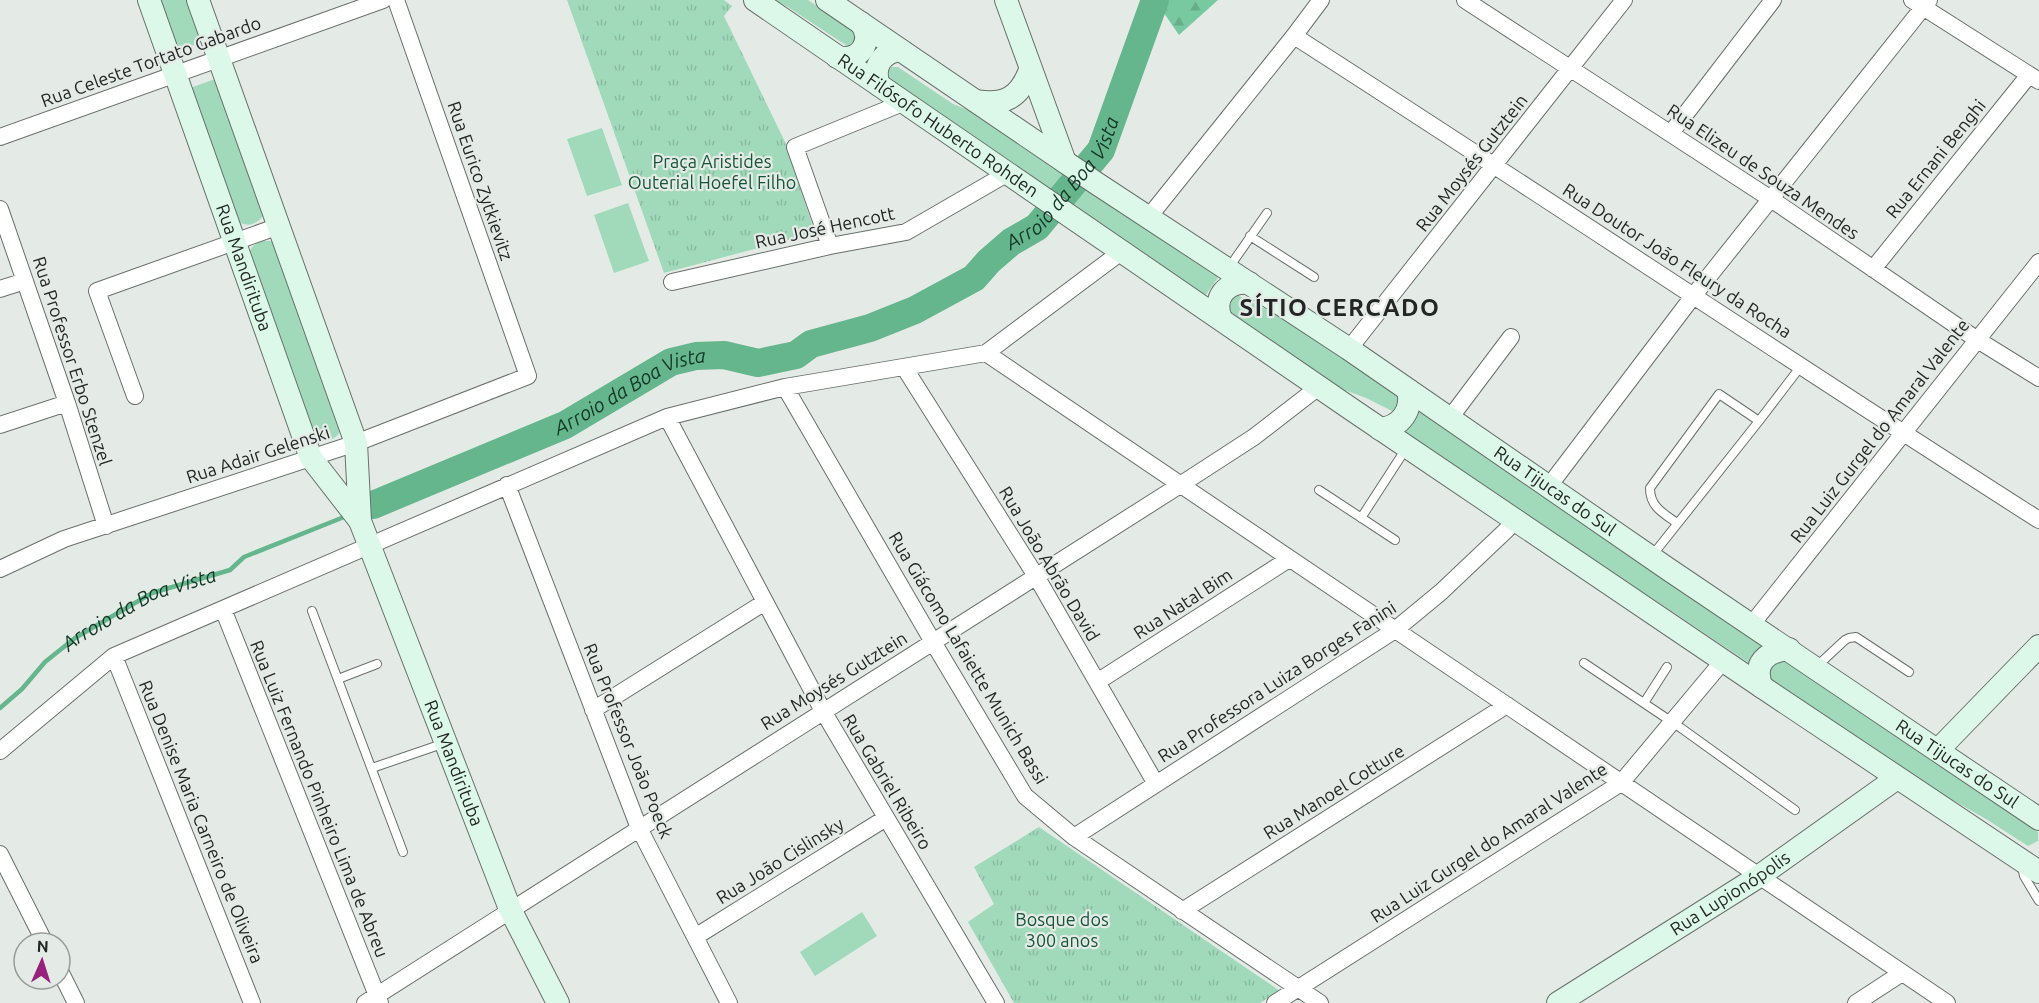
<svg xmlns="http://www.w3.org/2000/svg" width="2039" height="1003" font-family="Ubuntu,sans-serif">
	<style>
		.green { fill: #a1daba }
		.forest { fill: url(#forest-firs) }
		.park { fill: url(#park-tufts) }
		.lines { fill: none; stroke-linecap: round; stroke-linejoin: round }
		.stream { stroke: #65b68c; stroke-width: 4.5 }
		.river { stroke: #65b68c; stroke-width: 28 }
		.lane-casing { stroke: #69706c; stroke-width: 10 }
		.street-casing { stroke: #69706c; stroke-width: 18 }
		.secondary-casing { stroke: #69706c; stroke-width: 24 }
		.lane { stroke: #fff; stroke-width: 8 }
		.street { stroke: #fff; stroke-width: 16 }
		.secondary { stroke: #dcf8e9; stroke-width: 22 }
		.labels { text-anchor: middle; stroke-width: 4.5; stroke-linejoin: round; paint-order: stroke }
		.street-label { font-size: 18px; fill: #232624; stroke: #e4ebe6 }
		.park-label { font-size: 18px; fill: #165539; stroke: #e4ebe6 }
		.water-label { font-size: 20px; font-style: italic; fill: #133726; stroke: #e4ebe6 }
		.district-label { font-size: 24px; font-weight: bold; letter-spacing: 1.5px; fill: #232624; stroke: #e4ebe6 }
	</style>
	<defs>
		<pattern id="forest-firs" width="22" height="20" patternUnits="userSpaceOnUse" patternTransform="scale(1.5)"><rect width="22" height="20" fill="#78c99f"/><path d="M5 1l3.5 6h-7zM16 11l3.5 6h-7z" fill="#68ac89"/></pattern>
		<pattern id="park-tufts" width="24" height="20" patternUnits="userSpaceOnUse" patternTransform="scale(1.5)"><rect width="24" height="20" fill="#a1daba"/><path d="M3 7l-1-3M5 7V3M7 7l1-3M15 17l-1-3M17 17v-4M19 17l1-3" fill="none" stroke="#8abba0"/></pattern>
	</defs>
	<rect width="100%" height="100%" fill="#e4ebe6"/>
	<path class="green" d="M 158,0 L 191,0 L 205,41 L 177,51 Z
		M 774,0 L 808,0 L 856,32 L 857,37 L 853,44 L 847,46 L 788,7 Z
		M 891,67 L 898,67 L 953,104 L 981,115 L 1220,275 L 1205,296 L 887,77 L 888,70 Z
		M 218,78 L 263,216 C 256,225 246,228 236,220 L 190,88 Z
		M 602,128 L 622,185 L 587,196 L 567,139 Z
		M 628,203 L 649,261 L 614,273 L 594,215 Z
		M 260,241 L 270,241 L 275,243 L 341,430 C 336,440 326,443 316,439 L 250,251 L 252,247 Z
		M 1235,296 L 1239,296 L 1292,321 L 1401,393 L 1404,403 L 1394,412 L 1366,398 L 1334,386 L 1226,313 L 1225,304 Z
		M 1421,410 L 1765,643 L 1749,663 L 1399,429 L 1414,420 Z
		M 1785,660 L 2038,832 L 2038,841 L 2028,846 L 1986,819 L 1933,789 L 1770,680 L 1768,670 L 1770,666 Z
		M 862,912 L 877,936 L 815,976 L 800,952 Z"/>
	<path class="forest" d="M 1155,0 L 1218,0 L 1179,35 Z"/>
	<path class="park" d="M 567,0 L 724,0 L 732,6 L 724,16 L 785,142 L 815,233 L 664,273 Z
		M 1039,827 L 1280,991 L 1260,1003 L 1014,1003 L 968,922 L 994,904 L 974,867 Z"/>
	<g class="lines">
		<path class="stream" id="s1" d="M 0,708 L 22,689 L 45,662 L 75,638 L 152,593 L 230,570 L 244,557 L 349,515"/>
		<path class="river" id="s2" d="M 373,505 L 565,425 L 671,362 L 696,356 L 724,355 L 758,363 L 796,355 L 811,344 L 870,328 L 915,310 L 974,278 L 989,261 L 1011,242 L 1037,227 L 1101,150 L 1155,0"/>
		<defs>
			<path id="lane" d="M 1250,236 L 1314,277
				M 1228,269 L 1267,213
				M 1759,421 L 1801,366
				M 1319,490 L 1395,540
				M 1361,518 L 1407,447
				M 1651,557 L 1759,421 L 1719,394 L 1650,488 C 1650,507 1663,513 1677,523
				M 312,611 L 403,852
				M 1584,663 L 1681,728 L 1795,810
				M 1816,667 L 1845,640 L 1849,638 L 1856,637 L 1909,672
				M 338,679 L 377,664
				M 1644,703 L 1667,667
				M 372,768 L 445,743
				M 2022,867 L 2024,876 L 2039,901"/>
			<path id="street" d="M 1465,0 L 1771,199 L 1976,339 L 2039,378
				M 1912,0 L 2039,81
				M 1294,36 C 1544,196 1789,361 2039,520
				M 1671,133 L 1773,0
				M 0,137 L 383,0
				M 0,209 L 67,403 L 106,526
				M 1148,218 L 1294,36 L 1321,0
				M 830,246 L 795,147 L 905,102
				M 1873,269 L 2029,75
				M 672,282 L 830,246 L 906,232 L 1008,173
				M 0,289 L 25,281
				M 1349,349 L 1624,0
				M 986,353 L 1947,1003
				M 904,367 L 1036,576 L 1156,784
				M 785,387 L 933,642 L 1025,796 L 1074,837 L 1320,1003
				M 135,396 L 97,291 L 279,226
				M 667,417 L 823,711 L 996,1003
				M 1450,418 L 1511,337
				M 0,425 L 67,403
				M 507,485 L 639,828 L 729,1003
				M 1549,486 L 1694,295 L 1929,0
				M 0,569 L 64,539 L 356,443 L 528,376 L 396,0
				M 223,609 L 380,1003
				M 1752,624 L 2039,262
				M 114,656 L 252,1003
				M 1097,682 L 1289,559
				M 593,710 L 765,602
				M 0,751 L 114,656 L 667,417 L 785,387 L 986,353 L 1121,252
				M 1074,837 L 1395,630 L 1441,592 L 1517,520
				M 0,854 L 45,943
				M 1182,911 L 1507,705
				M 695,937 L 886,818
				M 60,971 L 76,1003
				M 365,1003 L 1180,485 L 1254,437 L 1320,386
				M 1275,1003 L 1621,783 L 1723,661
				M 1856,1003 L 1902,973"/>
			<g id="secondary">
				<path id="s3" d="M 149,0 L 311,458 L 360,521"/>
				<path id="s4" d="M 198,0 L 356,443 L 360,521 L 510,909 L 558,1003"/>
				<path id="s5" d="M 755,0 L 1354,411 L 1762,687 L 2039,872"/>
				<path id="s6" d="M 827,0 L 1096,183 L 1349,349 L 1668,569 L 2039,819"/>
				<path d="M 1006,0 L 1065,162"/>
				<path d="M 837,57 C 860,63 874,41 861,23"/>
				<path d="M 879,85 C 872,67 882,52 900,50"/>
				<path d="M 976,101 C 1005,106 1020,97 1030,70"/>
				<path d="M 1221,319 C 1212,297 1227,281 1249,283"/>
				<path d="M 1380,429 C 1401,427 1413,410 1408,390"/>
				<path d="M 1762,687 C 1752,664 1766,651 1789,649"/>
				<path d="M 1938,750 L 2039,646"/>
				<path id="s7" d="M 1558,1003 L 1758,877 L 1897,778"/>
			</g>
		</defs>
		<use href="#lane" class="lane-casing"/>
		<use href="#street" class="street-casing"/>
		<use href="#secondary" class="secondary-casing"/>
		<use href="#lane" class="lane"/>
		<use href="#street" class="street"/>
		<use href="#secondary" class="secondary"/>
	</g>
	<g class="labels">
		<g class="street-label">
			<text transform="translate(151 62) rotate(-20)" y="6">Rua Celeste Tortato Gabardo</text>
			<text dy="6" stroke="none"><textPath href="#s5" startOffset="222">Rua Filósofo Huberto Rohden</textPath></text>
			<text transform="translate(1936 159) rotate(-51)" y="6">Rua Ernani Benghi</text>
			<text transform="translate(1472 163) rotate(-52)" y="6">Rua Moysés Gutztein</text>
			<text transform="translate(1763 172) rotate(34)" y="6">Rua Elizeu de Souza Mendes</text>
			<text transform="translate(480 181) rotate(71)" y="6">Rua Eurico Zytkievitz</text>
			<text transform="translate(825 228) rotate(-12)" y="6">Rua José Hencott</text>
			<text transform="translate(1677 261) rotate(33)" y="6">Rua Doutor João Fleury da Rocha</text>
			<text dy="6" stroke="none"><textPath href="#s3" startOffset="284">Rua Mandirituba</textPath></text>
			<text transform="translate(72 361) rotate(72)" y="6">Rua Professor Erbo Stenzel</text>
			<text transform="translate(1880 431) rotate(-52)" y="6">Rua Luiz Gurgel do Amaral Valente</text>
			<text transform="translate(258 455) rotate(-18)" y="6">Rua Adair Gelenski</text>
			<text dy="6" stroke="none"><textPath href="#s6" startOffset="878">Rua Tijucas do Sul</textPath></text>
			<text transform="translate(1049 564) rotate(59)" y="6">Rua João Abrão David</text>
			<text transform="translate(1183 604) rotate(-33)" y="6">Rua Natal Bim</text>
			<text transform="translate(968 658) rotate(59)" y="6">Rua Giácomo Lafaiette Munich Bassi</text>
			<text transform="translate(834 681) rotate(-32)" y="6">Rua Moysés Gutztein</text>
			<text transform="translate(1277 682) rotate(-33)" y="6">Rua Professora Luiza Borges Fanini</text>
			<text transform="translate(628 741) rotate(68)" y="6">Rua Professor João Poeck</text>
			<text dy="6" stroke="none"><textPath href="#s6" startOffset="1364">Rua Tijucas do Sul</textPath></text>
			<text dy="6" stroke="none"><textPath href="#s4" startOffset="808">Rua Mandirituba</textPath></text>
			<text transform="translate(887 782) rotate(59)" y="6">Rua Gabriel Ribeiro</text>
			<text transform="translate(1334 792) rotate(-32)" y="6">Rua Manoel Cotture</text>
			<text transform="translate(319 799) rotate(68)" y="6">Rua Luiz Fernando Pinheiro Lima de Abreu</text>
			<text transform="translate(201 822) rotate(68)" y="6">Rua Denise Maria Carneiro de Oliveira</text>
			<text transform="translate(1489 843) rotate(-33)" y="6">Rua Luiz Gurgel do Amaral Valente</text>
			<text transform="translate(780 861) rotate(-32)" y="6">Rua João Cislinsky</text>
			<text dy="6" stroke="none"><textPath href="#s7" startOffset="204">Rua Lupionópolis</textPath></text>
		</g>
		<g class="park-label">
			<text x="712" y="168">Praça Aristides<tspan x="712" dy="21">Outerial Hoefel Filho</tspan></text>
			<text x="1062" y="926">Bosque dos<tspan x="1062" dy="21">300 anos</tspan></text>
		</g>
		<g class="water-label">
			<text dy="7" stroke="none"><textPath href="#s2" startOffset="786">Arroio da Boa Vista</textPath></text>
			<text dy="7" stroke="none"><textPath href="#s2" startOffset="282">Arroio da Boa Vista</textPath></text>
			<text dy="7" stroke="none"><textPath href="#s1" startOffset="174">Arroio da Boa Vista</textPath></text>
		</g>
		<g class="district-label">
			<text x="1340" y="316">SÍTIO CERCADO</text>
		</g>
	</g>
	<g transform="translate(42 961) rotate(3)"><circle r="28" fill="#e4ebe6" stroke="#979c98" stroke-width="1.5"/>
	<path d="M0-4.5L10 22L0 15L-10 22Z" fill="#98217c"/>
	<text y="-9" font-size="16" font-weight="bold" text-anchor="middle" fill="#232624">N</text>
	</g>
</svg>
